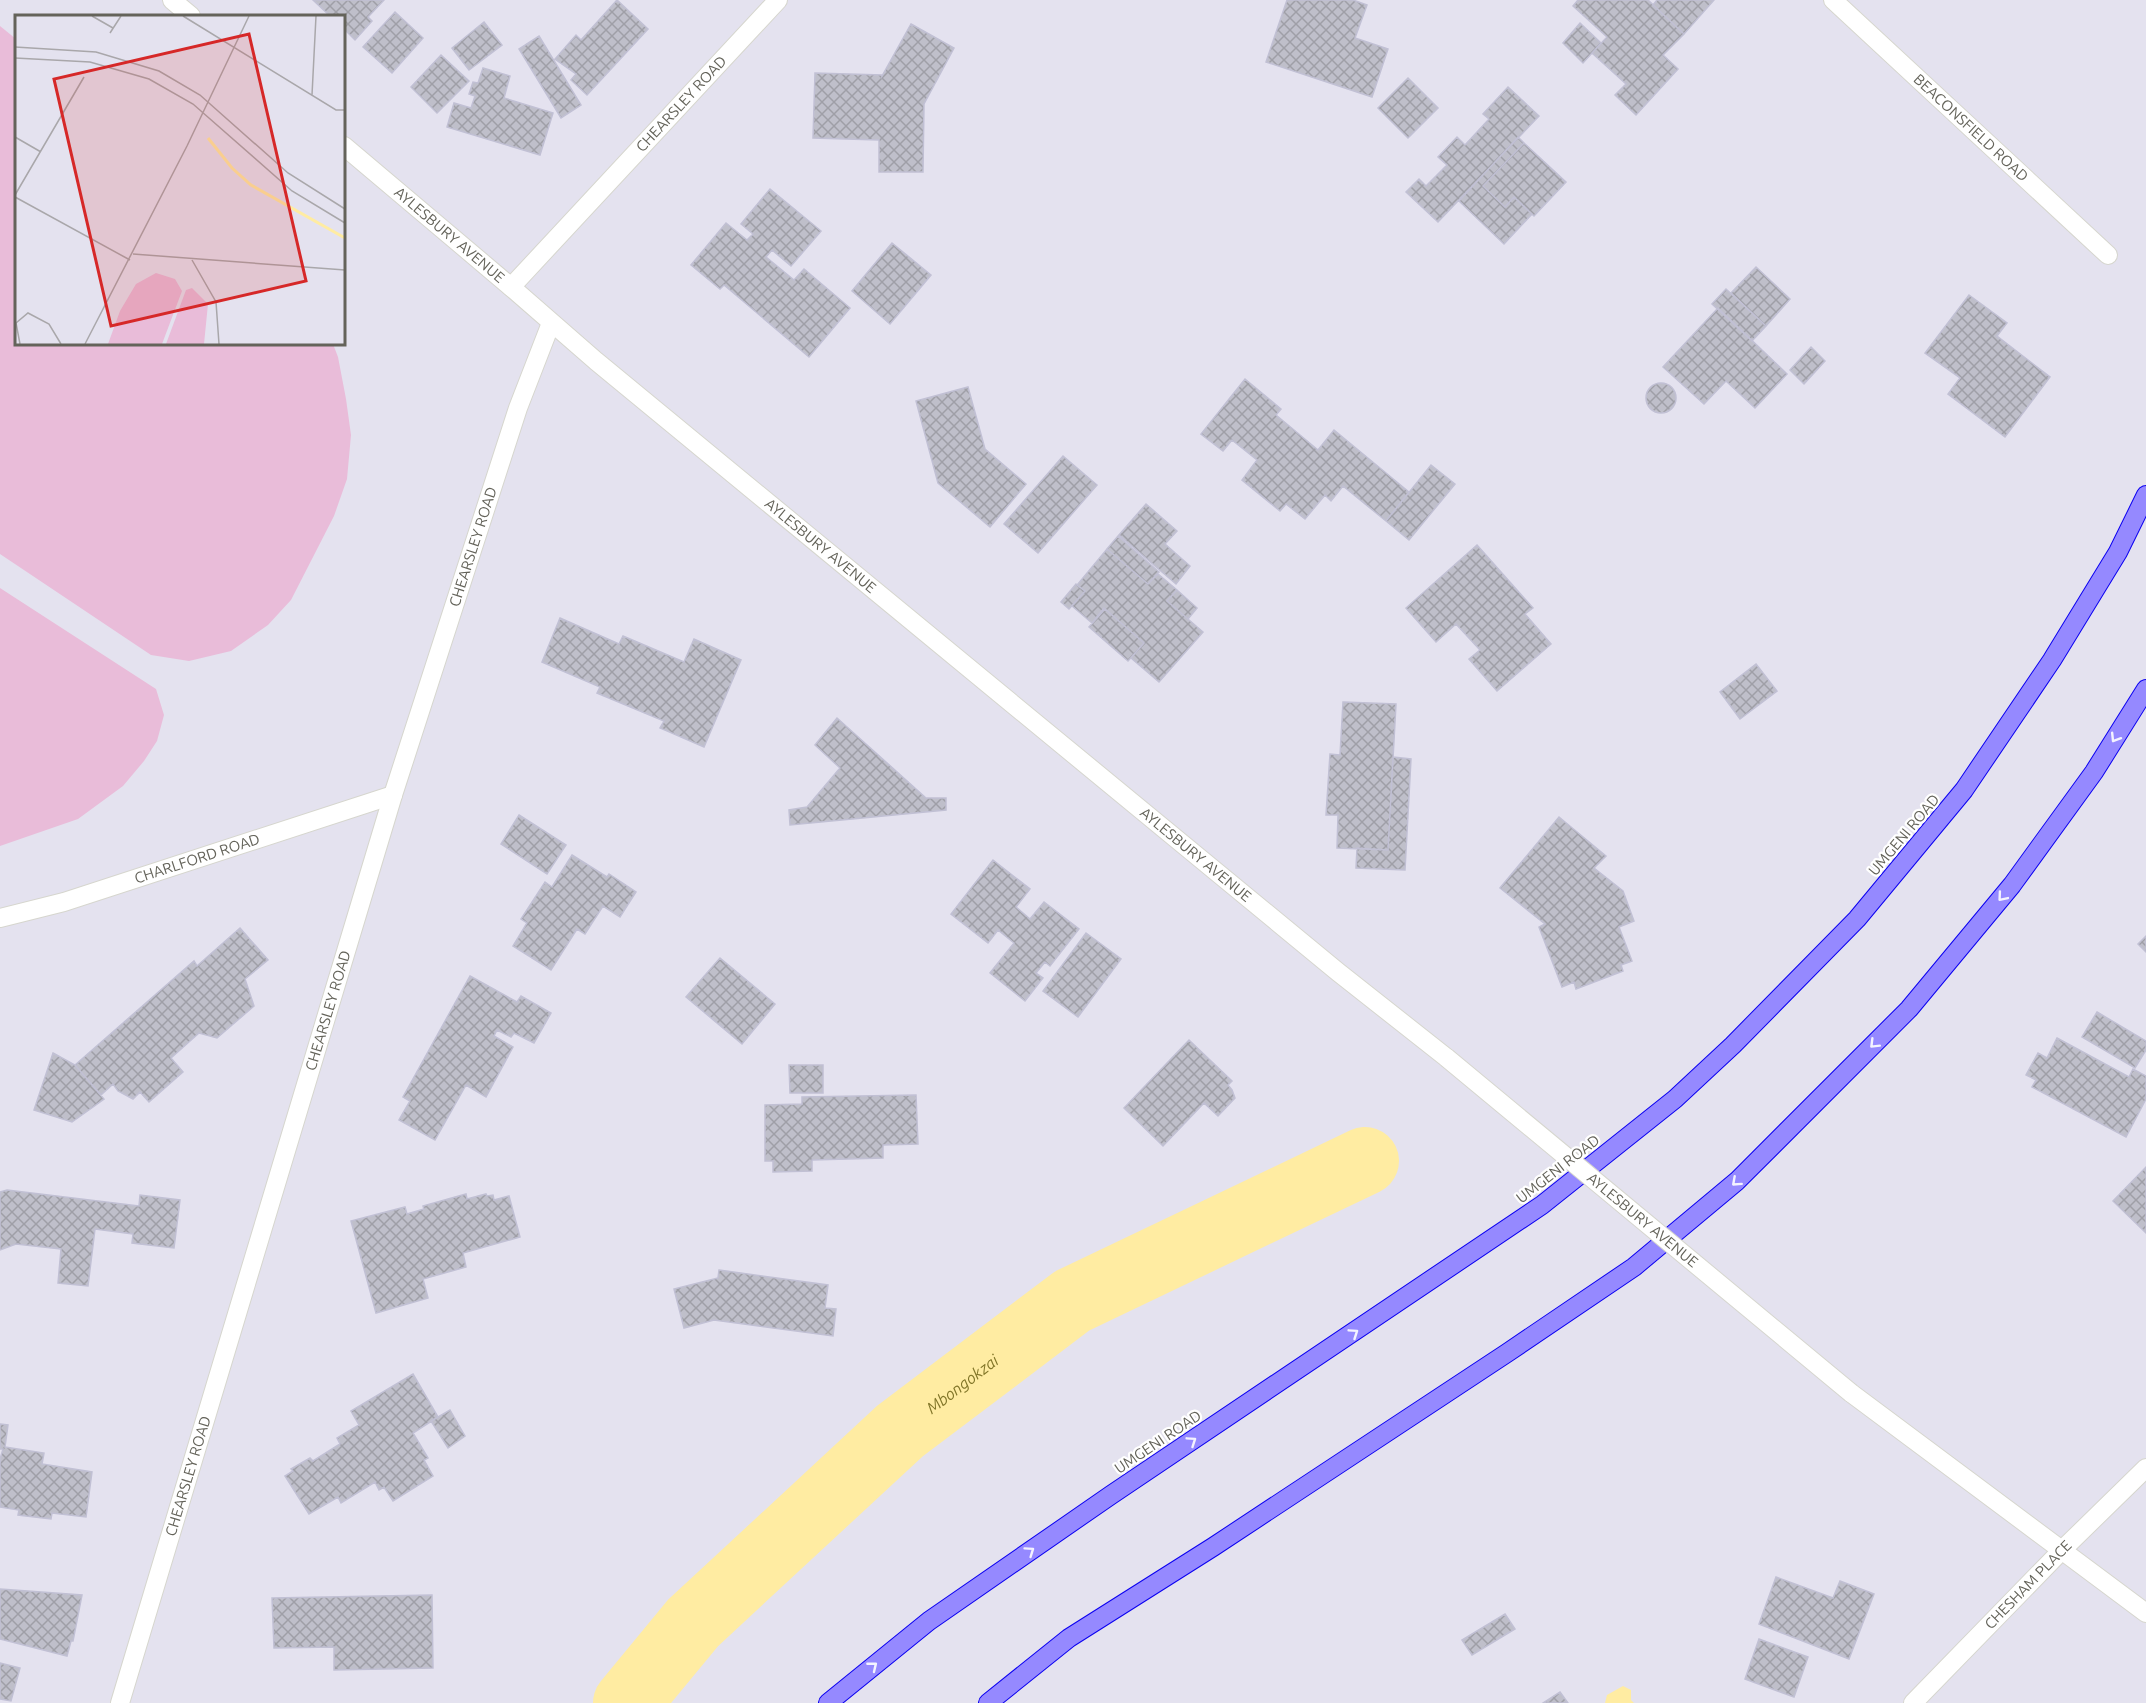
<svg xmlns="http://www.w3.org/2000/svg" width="2146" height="1703" font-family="Ubuntu,sans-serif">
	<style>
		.green { fill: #e9bcd9 }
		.water { fill: #ffeca2 }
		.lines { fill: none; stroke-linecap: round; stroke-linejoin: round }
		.river { stroke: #ffeca2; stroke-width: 68 }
		.building { fill: url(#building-cross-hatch); stroke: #c1c0d4; stroke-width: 1.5 }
		.minor-casing { stroke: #d6d6ce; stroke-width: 20 }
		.highway-casing { stroke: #0b00f1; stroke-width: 20 }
		.minor { stroke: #fff; stroke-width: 18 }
		.highway { stroke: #9589ff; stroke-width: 18 }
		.minor-bridge-casing { stroke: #d6d6ce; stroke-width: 20; stroke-linecap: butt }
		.minor-bridge { stroke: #fff; stroke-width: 18 }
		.oneway { stroke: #f4f3ff }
		.labels { text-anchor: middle; stroke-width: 4.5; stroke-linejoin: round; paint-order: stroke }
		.street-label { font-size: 15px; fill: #64635a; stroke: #fff }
		.water-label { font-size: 16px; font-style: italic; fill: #827629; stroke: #fff }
		.inset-river { fill: none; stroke: #ffeca2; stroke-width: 3 }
		.inset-road { fill: none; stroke: #a9a7aa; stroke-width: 1.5 }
		.view { fill: #d62828; fill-opacity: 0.15; stroke: #d62828; stroke-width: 3 }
		.inset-edge { fill: none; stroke: #64635a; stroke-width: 3 }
	</style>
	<defs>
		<pattern id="building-cross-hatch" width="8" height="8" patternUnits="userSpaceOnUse" patternTransform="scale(1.5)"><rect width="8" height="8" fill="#bfbfca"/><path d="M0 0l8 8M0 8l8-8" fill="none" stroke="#9f9fa7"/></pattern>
	</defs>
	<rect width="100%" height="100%" fill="#e4e2ef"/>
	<path class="green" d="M 0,26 L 16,39 L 16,344 L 333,344 L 338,357 L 346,399 L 351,435 L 347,479 L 334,516 L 291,600 L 268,625 L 231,651 L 189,661 L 151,655 L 0,554 Z
		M 0,588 L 156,689 L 164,715 L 157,741 L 144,761 L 123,786 L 78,819 L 0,846 Z"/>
	<path class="water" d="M 1623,1686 L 1631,1690 L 1631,1700 L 1634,1703 L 1605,1703 L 1607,1695 Z"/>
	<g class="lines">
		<path class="river" id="s1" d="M 627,1703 L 693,1623 L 900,1431 L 1072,1301 L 1365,1161"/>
	</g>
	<path class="building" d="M 313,0 L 384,0 L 368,17 L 372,21 L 355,40 L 344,29 L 344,16 L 330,16 Z
		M 617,0 L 648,29 L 587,95 L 571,80 L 576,74 L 555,59 L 576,35 L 581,40 Z
		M 1287,0 L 1353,0 L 1367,5 L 1355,38 L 1388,49 L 1372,97 L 1266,62 Z
		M 1578,0 L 1648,0 L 1684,34 L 1663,55 L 1678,69 L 1636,115 L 1615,95 L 1626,84 L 1592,53 L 1607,37 L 1573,6 Z
		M 1657,0 L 1714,0 L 1684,34 L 1653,5 Z
		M 395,12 L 423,38 L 392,73 L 363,47 Z
		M 484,22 L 502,45 L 469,70 L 452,48 Z
		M 1580,23 L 1601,43 L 1583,63 L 1563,43 Z
		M 911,24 L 954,48 L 924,104 L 923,172 L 879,172 L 879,140 L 813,138 L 815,73 L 882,75 L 882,76 Z
		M 539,36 L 581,105 L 561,118 L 519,49 Z
		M 441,55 L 469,81 L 437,113 L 411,87 Z
		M 483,68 L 510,76 L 504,98 L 553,113 L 540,155 L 447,127 L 454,103 L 471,108 L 475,96 L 469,94 L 473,82 L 478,83 Z
		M 1408,78 L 1438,108 L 1408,138 L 1378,108 Z
		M 1508,87 L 1539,116 L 1438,222 L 1406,192 L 1419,179 L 1426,186 L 1447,165 L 1438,157 L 1457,137 L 1465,145 L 1489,119 L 1483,114 Z
		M 1518,137 L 1524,143 L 1483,186 L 1505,207 L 1514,197 L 1532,214 L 1504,244 L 1459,201 Z
		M 1524,143 L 1566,182 L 1534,216 L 1514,197 L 1505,207 L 1483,186 Z
		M 770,189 L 821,231 L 791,266 L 772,250 L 766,257 L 794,280 L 804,269 L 850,308 L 809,357 L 724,285 L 720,289 L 691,265 L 726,223 L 747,240 L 753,234 L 741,224 Z
		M 892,243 L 931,275 L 890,324 L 852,291 Z
		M 1756,267 L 1790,299 L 1766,326 L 1731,293 Z
		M 1726,289 L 1766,326 L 1752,341 L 1712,304 Z
		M 1969,295 L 2007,323 L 1997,336 L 2050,377 L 2005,437 L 1948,394 L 1960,378 L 1925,353 Z
		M 1718,308 L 1787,374 L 1755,408 L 1726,381 L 1704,404 L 1663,367 Z
		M 1811,347 L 1825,361 L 1804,384 L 1790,370 Z
		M 1245,379 L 1281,409 L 1276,415 L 1318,450 L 1334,430 L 1409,492 L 1386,521 L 1343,486 L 1331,501 L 1325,495 L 1305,519 L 1286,504 L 1280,511 L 1242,480 L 1257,460 L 1232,440 L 1223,451 L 1201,434 Z
		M1646 398a15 15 0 1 1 30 0a15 15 0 1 1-30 0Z
		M 968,387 L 985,449 L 1026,484 L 990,527 L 938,483 L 916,401 Z
		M 1063,456 L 1097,485 L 1038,553 L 1004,524 Z
		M 1431,465 L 1455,484 L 1409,540 L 1386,521 Z
		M 1146,504 L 1177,531 L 1165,544 L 1190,566 L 1176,584 L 1119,535 Z
		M 1118,536 L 1159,572 L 1148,584 L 1107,549 Z
		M 1477,545 L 1533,608 L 1525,614 L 1551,644 L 1497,691 L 1469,659 L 1480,650 L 1456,624 L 1436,642 L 1406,608 Z
		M 1107,549 L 1148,584 L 1158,574 L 1177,590 L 1167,601 L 1203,632 L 1159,682 L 1131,658 L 1144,643 L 1104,608 L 1092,623 L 1072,606 L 1085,591 L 1077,585 Z
		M 1076,584 L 1085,591 L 1069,609 L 1061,602 Z
		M 1177,590 L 1197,608 L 1188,619 L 1167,601 Z
		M 1105,609 L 1144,643 L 1128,661 L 1089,627 Z
		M 560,618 L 619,644 L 623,636 L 684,662 L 694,639 L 741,660 L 704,747 L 660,728 L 664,721 L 597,693 L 600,687 L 542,662 Z
		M 1756,664 L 1777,691 L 1740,719 L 1720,692 Z
		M 1343,702 L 1396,704 L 1388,850 L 1337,848 L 1338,815 L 1326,815 L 1330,754 L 1340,755 Z
		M 837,718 L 926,798 L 946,798 L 946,810 L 790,825 L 789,810 L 807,807 L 840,768 L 815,745 Z
		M 1393,757 L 1411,759 L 1405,870 L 1356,868 L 1357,848 L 1388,850 Z
		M 519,815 L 566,845 L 547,874 L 501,844 Z
		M 1559,817 L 1606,856 L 1594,868 L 1623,891 L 1634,921 L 1619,927 L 1632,961 L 1621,965 L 1623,971 L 1576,989 L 1574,982 L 1562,987 L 1539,927 L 1545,924 L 1500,888 Z
		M 572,855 L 607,877 L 609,874 L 636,892 L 620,917 L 603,906 L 585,934 L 577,929 L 551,970 L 513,946 L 527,923 L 521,919 L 545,882 L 552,887 Z
		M 993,860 L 1030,889 L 1016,907 L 1030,919 L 1044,902 L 1079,929 L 1050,966 L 1045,962 L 1036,973 L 1043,978 L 1025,1001 L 990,973 L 1014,943 L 998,930 L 988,943 L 951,914 Z
		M 240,928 L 268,960 L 245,979 L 254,1006 L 217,1038 L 199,1033 L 171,1058 L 183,1072 L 149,1102 L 140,1092 L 133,1099 L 118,1091 L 113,1084 L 101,1095 L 75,1065 L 194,961 L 197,966 Z
		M 1086,933 L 1121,959 L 1078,1017 L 1043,991 Z
		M 2146,936 L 2146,952 L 2138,944 Z
		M 720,958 L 775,1004 L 742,1044 L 686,997 Z
		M 470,976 L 517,1002 L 521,996 L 551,1013 L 534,1043 L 514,1033 L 511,1037 L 497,1030 L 494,1036 L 513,1047 L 486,1097 L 466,1085 L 435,1140 L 399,1120 L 410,1101 L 403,1097 Z
		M 2097,1012 L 2146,1041 L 2146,1050 L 2135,1068 L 2082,1037 Z
		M 2057,1038 L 2129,1077 L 2133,1069 L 2146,1076 L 2146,1099 L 2126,1137 L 2032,1087 L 2036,1080 L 2026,1075 L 2038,1053 L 2047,1058 Z
		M 1189,1040 L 1232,1081 L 1228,1085 L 1232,1090 L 1235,1098 L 1218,1116 L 1204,1103 L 1163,1146 L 1124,1108 Z
		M 53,1053 L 75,1065 L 104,1099 L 72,1122 L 34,1110 Z
		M 789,1065 L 823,1065 L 823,1093 L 790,1093 Z
		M 916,1095 L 918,1144 L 883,1145 L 883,1158 L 812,1160 L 812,1171 L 773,1172 L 773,1161 L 765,1161 L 765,1105 L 802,1104 L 802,1097 Z
		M 2146,1167 L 2146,1233 L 2113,1201 Z
		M 7,1190 L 139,1206 L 140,1195 L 180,1200 L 174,1248 L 132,1243 L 133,1234 L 95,1229 L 88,1286 L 58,1283 L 61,1249 L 16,1244 L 0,1250 L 0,1192 Z
		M 466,1194 L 467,1199 L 486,1194 L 487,1196 L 493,1195 L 494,1200 L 509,1196 L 520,1237 L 463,1253 L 466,1267 L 423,1279 L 428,1298 L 376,1313 L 351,1221 L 405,1207 L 407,1214 L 424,1209 L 423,1206 Z
		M 719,1270 L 828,1285 L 825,1308 L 836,1309 L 833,1336 L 714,1320 L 684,1328 L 674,1289 L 718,1278 Z
		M 413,1374 L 438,1417 L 413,1433 L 428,1458 L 424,1460 L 433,1476 L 393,1501 L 384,1487 L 379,1490 L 375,1482 L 341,1503 L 338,1497 L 309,1514 L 285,1476 L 293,1471 L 291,1469 L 310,1458 L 313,1461 L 340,1444 L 337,1438 L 359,1425 L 351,1411 Z
		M 450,1410 L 465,1436 L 448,1448 L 431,1421 Z
		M 0,1424 L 8,1425 L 5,1447 L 44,1453 L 42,1464 L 92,1472 L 86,1517 L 52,1513 L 51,1519 L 18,1515 L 19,1510 L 0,1507 L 0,1459 L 3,1449 L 0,1449 Z
		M 1776,1577 L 1833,1598 L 1840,1581 L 1874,1594 L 1849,1659 L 1759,1624 Z
		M 0,1589 L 82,1595 L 73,1641 L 71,1641 L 67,1656 L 0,1639 Z
		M 432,1595 L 433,1668 L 334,1670 L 334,1647 L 274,1648 L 272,1598 Z
		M 1505,1614 L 1515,1629 L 1472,1655 L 1462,1640 Z
		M 1759,1639 L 1808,1657 L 1794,1697 L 1745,1679 Z
		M 0,1663 L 20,1668 L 11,1701 L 0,1699 Z
		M 1560,1692 L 1568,1703 L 1543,1703 Z"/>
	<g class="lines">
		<defs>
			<g id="minor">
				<path d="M 172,0 L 191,16"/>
				<path id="s2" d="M 1833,0 L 2108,255"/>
				<path id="s3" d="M 344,146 L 511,287 L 596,361 L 1338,972 L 1447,1058"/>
				<path id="s4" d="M 511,287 L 778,0"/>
				<path id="s5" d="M 0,918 L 64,902 L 393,795"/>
				<path d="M 1851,1393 L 2146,1613"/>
				<path id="s6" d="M 120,1703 L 393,795 L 518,408 L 551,323"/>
				<path id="s7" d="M 1913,1703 L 2062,1550 L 2146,1468"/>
			</g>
			<path id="highway" d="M 828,1703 L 929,1621 L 1111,1495 L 1542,1205 L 1675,1099 L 1733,1045 L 1857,919 L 1964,790 L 2052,660 L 2118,552 L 2146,495
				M 988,1703 L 1069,1638 L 1213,1547 L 1507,1353 L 1634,1267 L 1737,1181 L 1909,1009 L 2012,885 L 2094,772 L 2146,689"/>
		</defs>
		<use href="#minor" class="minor-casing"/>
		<use href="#highway" class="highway-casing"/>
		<use href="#minor" class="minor"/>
		<use href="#highway" class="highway"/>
		<defs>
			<g id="minor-bridge">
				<path id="s8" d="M 1447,1058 L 1851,1393"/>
			</g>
		</defs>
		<use href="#minor-bridge" class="minor-bridge-casing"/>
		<use href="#minor-bridge" class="minor-bridge"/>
	</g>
	<defs><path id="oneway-chevron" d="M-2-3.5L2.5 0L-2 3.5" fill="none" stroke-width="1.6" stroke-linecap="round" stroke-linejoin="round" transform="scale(1.5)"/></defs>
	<g class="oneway">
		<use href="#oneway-chevron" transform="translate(2115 738) rotate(122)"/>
		<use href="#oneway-chevron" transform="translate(2002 897) rotate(130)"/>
		<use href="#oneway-chevron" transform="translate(1874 1044) rotate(135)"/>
		<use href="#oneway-chevron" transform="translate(1736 1182) rotate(138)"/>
		<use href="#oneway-chevron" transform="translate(1354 1333) rotate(-34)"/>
		<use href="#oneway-chevron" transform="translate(1192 1441) rotate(-34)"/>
		<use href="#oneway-chevron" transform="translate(1030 1551) rotate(-35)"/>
		<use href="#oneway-chevron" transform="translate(873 1666) rotate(-39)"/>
	</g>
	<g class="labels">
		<g class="street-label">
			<text dy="5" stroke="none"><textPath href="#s4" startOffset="250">CHEARSLEY ROAD</textPath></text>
			<text dy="5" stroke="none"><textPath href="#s2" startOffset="188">BEACONSFIELD ROAD</textPath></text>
			<text dy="5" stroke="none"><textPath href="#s3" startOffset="138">AYLESBURY AVENUE</textPath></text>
			<text dy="5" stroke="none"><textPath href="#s3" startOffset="622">AYLESBURY AVENUE</textPath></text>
			<text dy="5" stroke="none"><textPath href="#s6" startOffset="1209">CHEARSLEY ROAD</textPath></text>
			<text transform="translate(1904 835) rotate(-50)" y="5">UMGENI ROAD</text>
			<text dy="5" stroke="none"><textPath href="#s3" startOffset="1108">AYLESBURY AVENUE</textPath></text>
			<text dy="5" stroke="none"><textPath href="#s5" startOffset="206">CHARLFORD ROAD</textPath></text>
			<text dy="5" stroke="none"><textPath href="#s6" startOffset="723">CHEARSLEY ROAD</textPath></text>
			<text transform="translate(1558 1169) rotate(-38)" y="5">UMGENI ROAD</text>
			<text dy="5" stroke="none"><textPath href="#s8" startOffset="254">AYLESBURY AVENUE</textPath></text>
			<text transform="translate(1158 1442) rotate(-34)" y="5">UMGENI ROAD</text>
			<text dy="5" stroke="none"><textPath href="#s6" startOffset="237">CHEARSLEY ROAD</textPath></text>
			<text dy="5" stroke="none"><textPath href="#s7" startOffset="165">CHESHAM PLACE</textPath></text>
		</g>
		<g class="water-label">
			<text dy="6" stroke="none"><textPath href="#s1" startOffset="464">Mbongokzai</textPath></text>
		</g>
	</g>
	<g transform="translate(15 15)">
		<rect width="330" height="330" fill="#e4e2ef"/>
		<path d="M 141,258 L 160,264 L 167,276 L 147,329 L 93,329 L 105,296 L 121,269 ZM 177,273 L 193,289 L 189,329 L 151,329 L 171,275 Z" fill="#e9bcd9"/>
		<path class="inset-river" d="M 193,123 L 217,153 L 236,170 L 330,223"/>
		<path class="inset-road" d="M 77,1 L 98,13M 168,1 L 321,95 L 330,95M 95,18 L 106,1M 0,32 L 81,37 L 144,56 L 185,80 L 273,158 L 330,194M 0,43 L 75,47 L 134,64 L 178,89 L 277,176 L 330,208M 297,80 L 301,1M 0,122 L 26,137M 0,180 L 69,62M 0,182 L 115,245M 118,239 L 330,255M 177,245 L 201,287 L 204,329M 5,329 L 1,308 L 13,298 L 34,309 L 46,329M 70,329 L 172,131 L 234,1"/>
		<path class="view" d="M 234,19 L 291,266 L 96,311 L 39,64 Z"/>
		<rect width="330" height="330" class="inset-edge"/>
	</g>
</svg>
